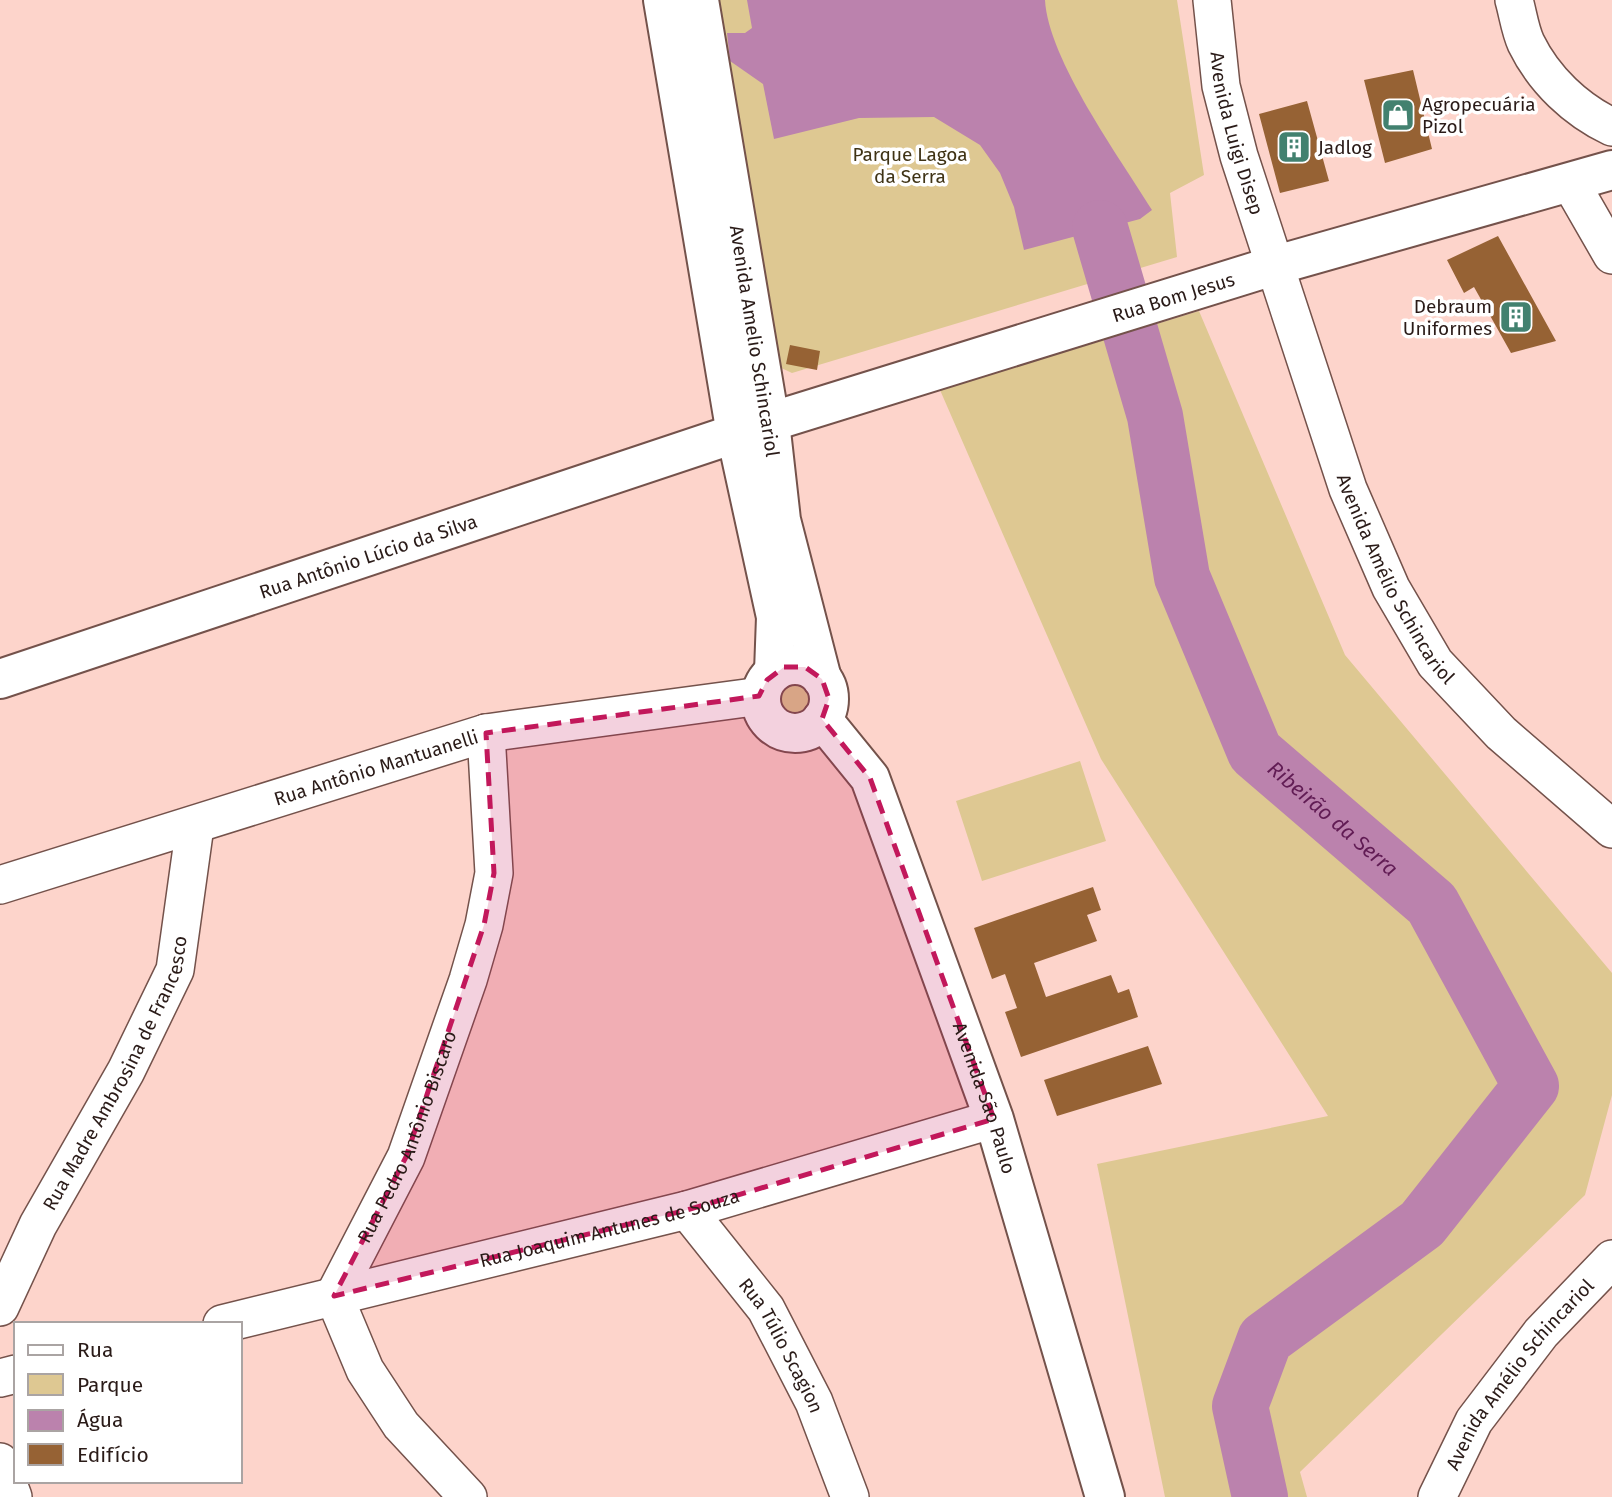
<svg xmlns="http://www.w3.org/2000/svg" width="1612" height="1497" font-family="'Fira Sans',sans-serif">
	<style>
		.green { fill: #dec892 }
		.water { fill: #bb82ad }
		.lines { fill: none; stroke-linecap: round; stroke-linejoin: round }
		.river { stroke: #bb82ad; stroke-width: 56 }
		.building { fill: #966234 }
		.minor-casing { stroke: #74524b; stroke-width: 40 }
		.tertiary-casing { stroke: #74524b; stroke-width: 42 }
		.secondary-casing { stroke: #74524b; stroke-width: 42 }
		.minor { stroke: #fff; stroke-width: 37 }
		.tertiary { stroke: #fff; stroke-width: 38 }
		.secondary { stroke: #fff; stroke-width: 38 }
		.marked { fill: #c2185b; fill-opacity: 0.2; stroke: #c2185b; stroke-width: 5; stroke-dasharray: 14 9; stroke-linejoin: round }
		.labels { text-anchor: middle; stroke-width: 7; stroke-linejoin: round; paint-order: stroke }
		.poi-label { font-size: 19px; fill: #2a1b18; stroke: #fff; text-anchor: start }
		.street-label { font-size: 19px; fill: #2a1b18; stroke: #fff }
		.park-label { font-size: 19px; fill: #3f3315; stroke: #fff }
		.water-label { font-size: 21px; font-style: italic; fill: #611c54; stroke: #fff }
	</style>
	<rect width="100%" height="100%" fill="#fdd4cb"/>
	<path class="green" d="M 714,0 L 1177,0 L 1204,175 L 1170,193 L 1177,257 L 792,373 L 777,366 Z
		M 1199,311 L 1345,655 L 1612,973 L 1612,1095 L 1585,1195 L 1300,1472 L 1307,1497 L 1165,1497 L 1097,1164 L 1328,1116 L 1101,759 L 940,390 Z
		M776 700a19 19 0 1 1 38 0a19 19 0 1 1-38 0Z
		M 1080,761 L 1106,841 L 982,881 L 956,801 Z"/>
	<path class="water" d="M 747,0 L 1045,0 C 1048,59 1120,158 1152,210 L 1140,219 L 1024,250 L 1014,207 L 1000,173 L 980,145 L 934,117 L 859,118 L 774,139 L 763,84 L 730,61 L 727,33 L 745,33 L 752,28 Z"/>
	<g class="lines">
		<path class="river" id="s1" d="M 1100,228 L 1155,416 L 1182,577 L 1255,752 L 1432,904 L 1531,1086 L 1422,1224 L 1265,1339 L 1240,1406 L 1260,1497"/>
	</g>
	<path class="building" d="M 1413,70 L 1432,149 L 1385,163 L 1364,80 Z
		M 1307,101 L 1329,181 L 1280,193 L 1259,114 Z
		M 1498,236 L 1556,341 L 1511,353 L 1474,287 L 1464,293 L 1447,260 Z
		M 790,345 L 820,351 L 817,370 L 786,364 Z
		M 1093,887 L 1101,910 L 1087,915 L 1097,941 L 1034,963 L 1046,997 L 1111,975 L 1118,993 L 1129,989 L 1138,1017 L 1021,1057 L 1005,1012 L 1017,1008 L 1005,974 L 992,979 L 974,928 Z
		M 1148,1046 L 1162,1084 L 1057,1116 L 1044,1080 Z"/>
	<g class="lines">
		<defs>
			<g id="minor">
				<path id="s2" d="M 1212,0 L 1221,86 L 1239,156 L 1348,489 L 1391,588 L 1435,663 L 1501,733 L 1612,829"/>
				<path d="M 1514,0 C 1518,14 1520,30 1526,43 C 1544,80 1576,110 1612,127"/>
				<path d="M 1570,182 L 1612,255"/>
				<path id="s3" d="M 0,885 L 486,733 L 761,696"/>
				<path id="s4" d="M 687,1210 L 766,1309 L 814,1402 L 850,1497"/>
				<path id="s5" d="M 0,1307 L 38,1225 L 126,1071 L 175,970 L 195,826"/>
				<path id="s6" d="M 222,1324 L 687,1210 L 994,1119"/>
				<path d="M 0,1378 L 16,1374"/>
				<path d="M 0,1462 L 13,1497"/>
				<path id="s7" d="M 468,1497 L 401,1425 L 365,1370 L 334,1296 L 406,1157 L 468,980 L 484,925 L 494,873 L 486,733"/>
				<path id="s8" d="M 1437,1497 L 1474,1421 L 1541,1333 L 1612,1259"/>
			</g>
			<g id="tertiary">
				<path d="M 770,422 L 781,520 L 822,679"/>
				<path d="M 736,434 L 776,617 L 774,672"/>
				<circle cx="795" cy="699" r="34"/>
				<path id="s9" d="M 822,719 L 870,778 L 994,1119 L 1105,1497"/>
			</g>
			<g id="secondary">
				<path d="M 663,0 L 736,434"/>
				<path d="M 699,0 L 770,422"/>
				<path id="s10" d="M 0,679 L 770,422 L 1273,266 L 1612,170"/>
			</g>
		</defs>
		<use href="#minor" class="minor-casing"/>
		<use href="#tertiary" class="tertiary-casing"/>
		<use href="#secondary" class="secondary-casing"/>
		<use href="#minor" class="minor"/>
		<use href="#tertiary" class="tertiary"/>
		<use href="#secondary" class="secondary"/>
	</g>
	<path class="marked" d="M 784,667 L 805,667 L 822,679 L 829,699 L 822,719 L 870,778 L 994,1119 L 687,1210 L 334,1296 L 406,1157 L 484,925 L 494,873 L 486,733 L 759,696 L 767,680 Z"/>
	<defs>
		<symbol id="shop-square" viewBox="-11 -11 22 22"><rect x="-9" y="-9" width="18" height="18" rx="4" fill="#42816f" stroke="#fff"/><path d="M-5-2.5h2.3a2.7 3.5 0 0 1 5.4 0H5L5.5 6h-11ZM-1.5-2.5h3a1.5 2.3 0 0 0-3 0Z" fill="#fff"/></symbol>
		<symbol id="building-square" viewBox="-11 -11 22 22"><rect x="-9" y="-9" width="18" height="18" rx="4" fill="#42816f" stroke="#fff"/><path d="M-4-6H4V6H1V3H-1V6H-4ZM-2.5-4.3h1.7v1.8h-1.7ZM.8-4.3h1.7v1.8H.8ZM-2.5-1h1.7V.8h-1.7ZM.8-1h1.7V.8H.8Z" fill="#fff"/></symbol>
	</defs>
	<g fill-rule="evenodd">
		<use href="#shop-square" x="1379" y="96" width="38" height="38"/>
		<use href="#building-square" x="1275" y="128" width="38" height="38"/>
		<use href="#building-square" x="1497" y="298" width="38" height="38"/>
	</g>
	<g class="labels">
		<g class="poi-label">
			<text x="1422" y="111">Agropecuária<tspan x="1422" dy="22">Pizol</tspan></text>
			<text x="1318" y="154">Jadlog</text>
			<text x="1492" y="313" text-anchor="end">Debraum<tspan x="1492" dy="22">Uniformes</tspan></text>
		</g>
		<g class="street-label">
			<text dy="7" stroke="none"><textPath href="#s2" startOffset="136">Avenida Luigi Disep</textPath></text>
			<text dy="7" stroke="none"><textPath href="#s10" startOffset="1234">Rua Bom Jesus</textPath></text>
			<text transform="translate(755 341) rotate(81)" y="7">Avenida Amelio Schincariol</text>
			<text dy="7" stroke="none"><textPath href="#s10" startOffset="388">Rua Antônio Lúcio da Silva</textPath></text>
			<text dy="7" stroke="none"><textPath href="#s2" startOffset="611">Avenida Amélio Schincariol</textPath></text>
			<text dy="7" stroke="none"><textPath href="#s3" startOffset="394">Rua Antônio Mantuanelli</textPath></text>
			<text dy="7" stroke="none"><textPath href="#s5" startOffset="262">Rua Madre Ambrosina de Francesco</textPath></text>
			<text dy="7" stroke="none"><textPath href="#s9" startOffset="416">Avenida São Paulo</textPath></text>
			<text dy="7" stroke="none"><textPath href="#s7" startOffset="420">Rua Pedro Antônio Biscaro</textPath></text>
			<text dy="7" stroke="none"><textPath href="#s6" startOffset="399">Rua Joaquim Antunes de Souza</textPath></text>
			<text dy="7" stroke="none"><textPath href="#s4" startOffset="166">Rua Túlio Scagion</textPath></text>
			<text dy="7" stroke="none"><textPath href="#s8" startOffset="149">Avenida Amélio Schincariol</textPath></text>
		</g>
		<g class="park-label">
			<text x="910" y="161">Parque Lagoa<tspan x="910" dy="22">da Serra</tspan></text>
		</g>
		<g class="water-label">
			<text dy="7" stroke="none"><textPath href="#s1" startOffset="651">Ribeirão da Serra</textPath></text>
		</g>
	</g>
	<rect x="14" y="1322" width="228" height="161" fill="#ffffff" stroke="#aaa4a3" stroke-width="2"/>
	<rect x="28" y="1345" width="35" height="10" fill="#ffffff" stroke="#aaa4a3" stroke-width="2"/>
	<text x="77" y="1357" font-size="21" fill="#2a1b18">Rua</text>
	<rect x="28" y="1374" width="35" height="21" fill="#dec892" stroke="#aaa4a3" stroke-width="2"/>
	<text x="77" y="1392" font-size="21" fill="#2a1b18">Parque</text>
	<rect x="28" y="1410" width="35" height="21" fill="#bb82ad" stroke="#aaa4a3" stroke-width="2"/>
	<text x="77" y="1427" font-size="21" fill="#2a1b18">Água</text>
	<rect x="28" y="1444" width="35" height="21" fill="#966234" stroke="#aaa4a3" stroke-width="2"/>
	<text x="77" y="1462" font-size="21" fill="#2a1b18">Edifício</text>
</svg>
